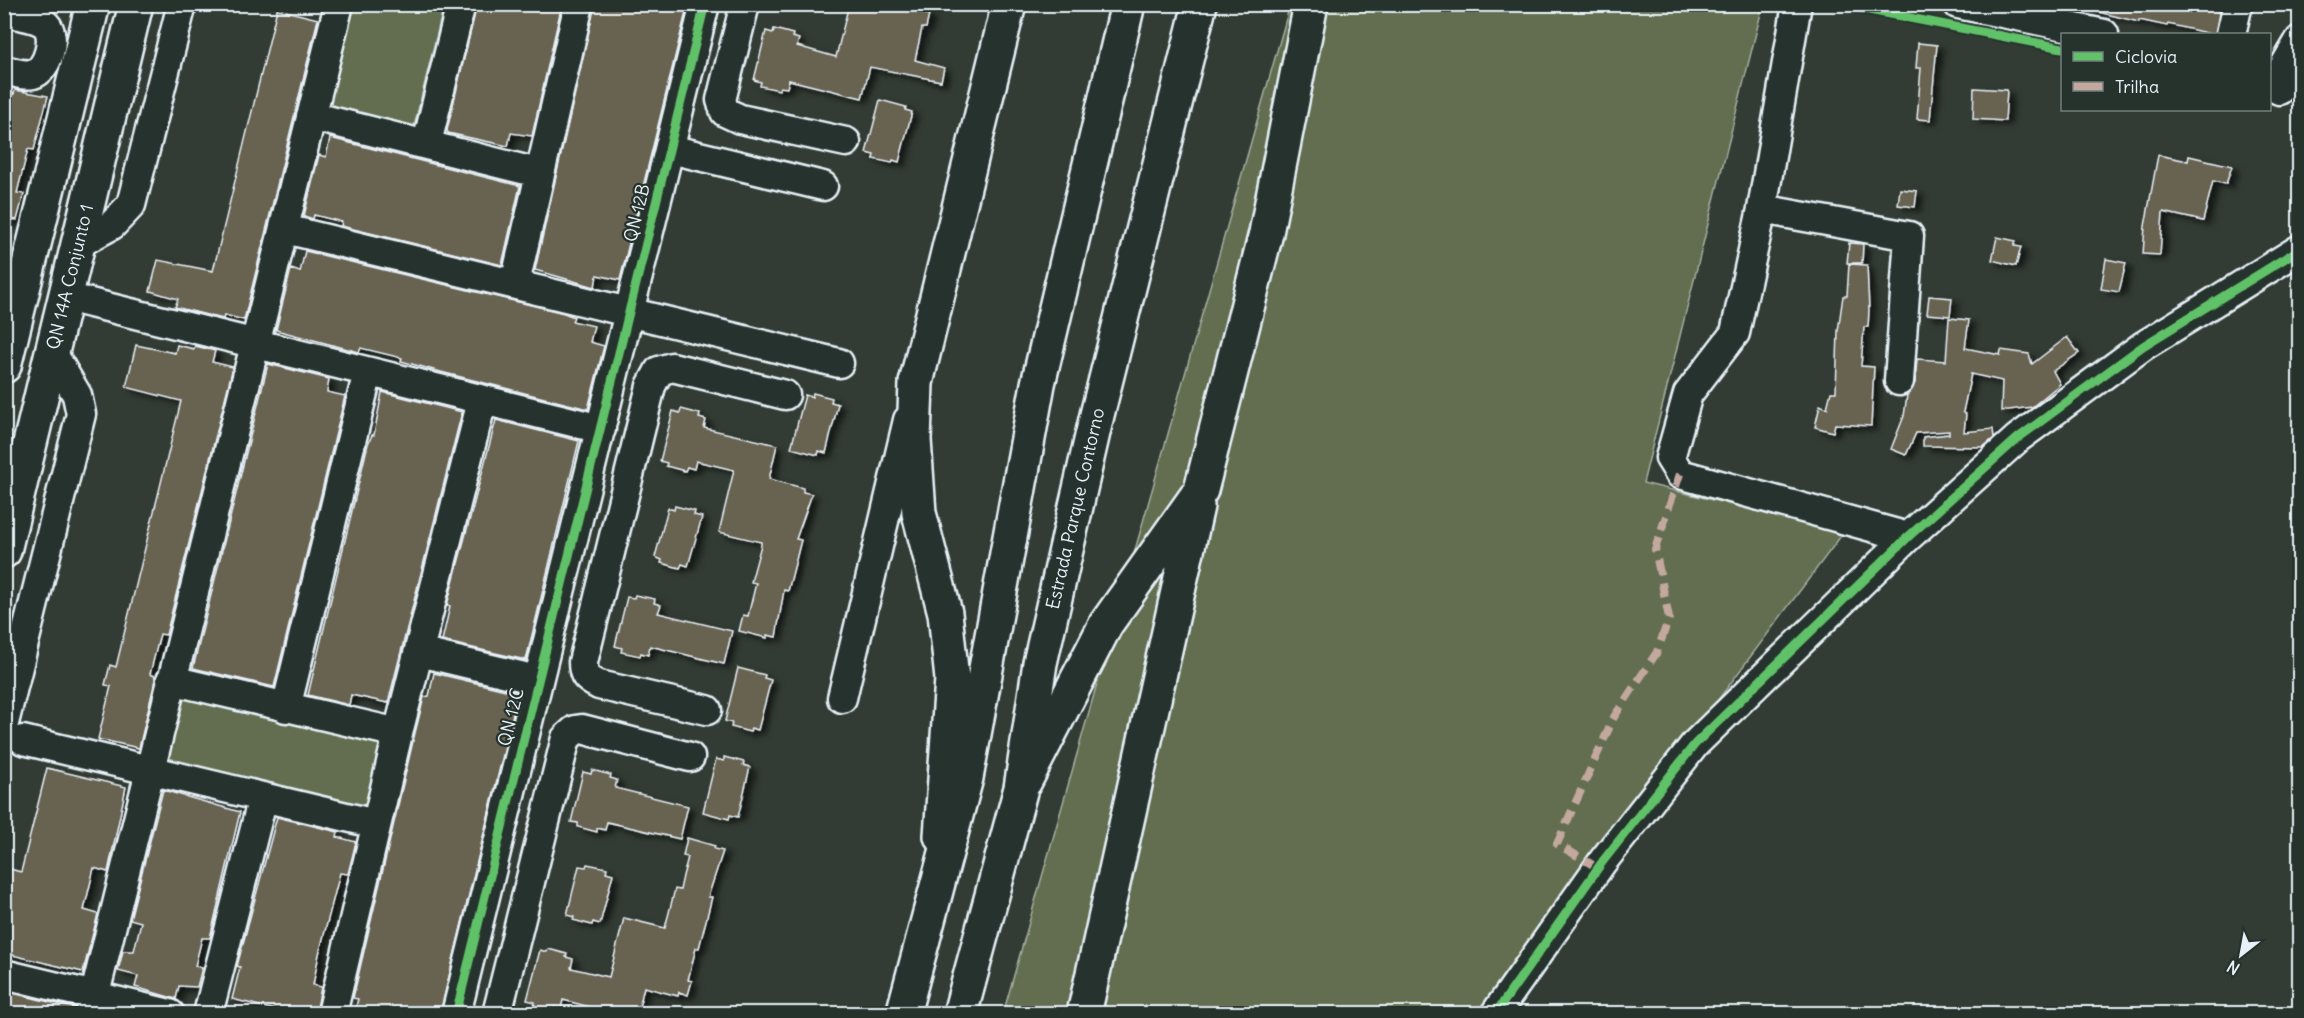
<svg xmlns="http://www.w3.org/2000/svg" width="2304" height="1018" font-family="Delius,sans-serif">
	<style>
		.green { fill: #626e4f; stroke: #a5b0a4; stroke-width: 1.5 }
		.building { fill: #686251; stroke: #e8f1f8; stroke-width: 1.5; filter: url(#shadow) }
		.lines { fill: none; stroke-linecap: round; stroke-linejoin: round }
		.minor-casing { stroke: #e8f1f8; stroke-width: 33 }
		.major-casing { stroke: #e8f1f8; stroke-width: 38 }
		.highway-casing { stroke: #e8f1f8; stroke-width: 38 }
		.minor { stroke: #26332d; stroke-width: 28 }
		.major { stroke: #26332d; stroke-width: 33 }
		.highway { stroke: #26332d; stroke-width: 33 }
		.quiet { stroke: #c3a89e; stroke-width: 8; stroke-dasharray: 15 8; stroke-linecap: butt }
		.cycleway-casing { stroke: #26332d; stroke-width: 13 }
		.cycleway { stroke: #61c268; stroke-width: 9 }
		.labels { text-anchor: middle; stroke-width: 4.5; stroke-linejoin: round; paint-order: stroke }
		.street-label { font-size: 18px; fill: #e8f1f8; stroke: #26332d }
	</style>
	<defs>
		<filter id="shadow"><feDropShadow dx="6" dy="4" stdDeviation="3" flood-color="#0009"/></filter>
	</defs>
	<rect width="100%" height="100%" fill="#333c34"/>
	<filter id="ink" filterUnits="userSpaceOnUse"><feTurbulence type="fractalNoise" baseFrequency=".0167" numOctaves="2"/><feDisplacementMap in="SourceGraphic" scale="12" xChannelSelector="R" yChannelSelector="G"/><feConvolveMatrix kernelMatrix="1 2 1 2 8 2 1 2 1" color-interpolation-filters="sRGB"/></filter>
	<g filter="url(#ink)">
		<path class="green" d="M 352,5 L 444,5 L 413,130 L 326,108 Z
			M 1290,5 L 1763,5 L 1643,483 L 1844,532 L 1483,1013 L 1003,1014 Z
			M 184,688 L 386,736 L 369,810 L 166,762 Z"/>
		<path class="building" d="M 477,4 L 562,4 L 532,136 L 511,133 L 508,146 L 448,133 L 447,130 Z
			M 595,4 L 688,4 L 620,280 L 597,275 L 595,287 L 535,270 Z
			M 849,4 L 903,4 L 921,9 L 920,12 L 929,15 L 926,28 L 922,28 L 915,60 L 944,68 L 941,81 L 870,67 L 862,98 L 789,80 L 787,88 L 780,87 L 779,90 L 760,86 L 761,82 L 754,80 L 766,31 L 773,33 L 774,29 L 793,34 L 792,37 L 799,39 L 797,46 L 836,57 Z
			M 2090,4 L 2210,4 L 2220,8 L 2215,34 L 2211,34 L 2168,24 L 2167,26 L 2139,20 L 2139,22 L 2090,10 Z
			M 277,9 L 318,19 L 244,320 L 224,315 L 223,319 L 175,307 L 178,299 L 150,291 L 158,260 L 213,271 Z
			M 1918,43 L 1937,45 L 1930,120 L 1917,119 L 1921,68 L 1916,68 Z
			M 1974,88 L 2007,90 L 2005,121 L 1973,119 Z
			M 15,90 L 48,96 L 34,150 L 28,149 L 17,193 L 24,194 L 17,220 L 11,219 L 10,222 L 4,221 L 4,91 L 14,94 Z
			M 880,100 L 906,107 L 905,110 L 912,112 L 899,162 L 893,160 L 892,163 L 873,159 L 874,155 L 866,153 Z
			M 330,138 L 520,186 L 502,265 L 341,226 L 342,222 L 314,215 L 313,219 L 304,216 L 319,155 L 326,157 Z
			M 2158,155 L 2188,161 L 2189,156 L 2232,166 L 2226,184 L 2213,181 L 2203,221 L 2163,212 L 2160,255 L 2143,254 L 2145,226 Z
			M 1900,189 L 1917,191 L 1915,207 L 1898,205 Z
			M 1997,237 L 2016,241 L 2014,246 L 2021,247 L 2016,266 L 1992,260 Z
			M 1849,243 L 1863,244 L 1862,263 L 1847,263 Z
			M 305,251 L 564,313 L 574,317 L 572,321 L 594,326 L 590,342 L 604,346 L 588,409 L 441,372 L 401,361 L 402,358 L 361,348 L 359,352 L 276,330 L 291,269 L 300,272 Z
			M 2106,259 L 2126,263 L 2119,292 L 2101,289 Z
			M 1849,264 L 1867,265 L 1869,310 L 1868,327 L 1864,327 L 1861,366 L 1874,367 L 1871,426 L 1835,424 L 1833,432 L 1815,427 L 1820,405 L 1827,408 L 1831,392 L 1836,392 L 1838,331 L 1843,296 L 1847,296 Z
			M 1929,296 L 1952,298 L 1950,316 L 1927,314 Z
			M 1949,318 L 1969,320 L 1965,348 L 2000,355 L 2001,350 L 2029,354 L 2032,364 L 2067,337 L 2079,353 L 2053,371 L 2060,384 L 2032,407 L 2001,411 L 2002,381 L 1971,374 L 1963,412 L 1966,414 L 1964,432 L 1993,429 L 1994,438 L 1983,447 L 1923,446 L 1923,437 L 1949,434 L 1949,431 L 1916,433 L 1906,455 L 1891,449 L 1904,416 L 1907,395 L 1915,383 L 1917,359 L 1946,361 Z
			M 136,345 L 175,353 L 177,345 L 194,349 L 195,346 L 215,351 L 212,362 L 233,367 L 166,635 L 160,634 L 150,674 L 155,676 L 155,681 L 139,748 L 98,739 L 111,686 L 105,685 L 110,665 L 116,667 L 181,401 L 126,387 Z
			M 268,364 L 329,379 L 327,392 L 345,396 L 274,687 L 193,668 Z
			M 382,392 L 462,412 L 388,703 L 351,695 L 349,705 L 308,695 L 368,444 L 372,435 L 374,435 Z
			M 813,393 L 832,398 L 831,402 L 838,404 L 826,453 L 819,451 L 818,455 L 791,448 L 805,395 L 812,397 Z
			M 681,409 L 700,414 L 699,418 L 706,420 L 704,428 L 777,445 L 769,479 L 803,488 L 803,492 L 812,494 L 796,539 L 801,540 L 788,591 L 784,590 L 776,637 L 767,635 L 767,638 L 739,631 L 743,615 L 748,616 L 756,583 L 751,582 L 761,545 L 761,542 L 719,532 L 734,470 L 696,461 L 694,469 L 687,467 L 685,471 L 666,466 L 667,463 L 660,461 L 673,411 L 680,413 Z
			M 496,420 L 579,441 L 526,660 L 442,641 L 450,606 L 447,605 Z
			M 675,506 L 695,511 L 694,515 L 702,517 L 688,566 L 682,564 L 680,568 L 661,563 L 662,560 L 655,557 L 668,508 L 674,510 Z
			M 635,595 L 655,599 L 654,603 L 661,605 L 658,613 L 732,631 L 724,664 L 650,646 L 648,655 L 641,653 L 640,656 L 621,652 L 622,648 L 615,646 L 627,597 L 634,598 Z
			M 738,668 L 765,675 L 764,678 L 771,680 L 758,730 L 751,728 L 750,732 L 731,727 L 732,723 L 725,721 Z
			M 434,673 L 518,693 L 440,1014 L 354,1014 L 358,999 L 353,998 L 414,737 L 424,697 L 429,696 Z
			M 724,757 L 744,762 L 743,765 L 750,767 L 738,817 L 730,815 L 729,819 L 703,812 L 716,759 L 724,761 Z
			M 47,768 L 126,787 L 108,872 L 94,868 L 84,910 L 98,914 L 83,972 L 4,953 L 4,872 L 9,873 L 10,869 L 21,872 Z
			M 592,770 L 611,775 L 610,778 L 617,780 L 615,788 L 688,806 L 680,839 L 607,822 L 605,830 L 597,828 L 597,832 L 578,827 L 578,823 L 571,822 L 583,772 L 591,774 Z
			M 163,790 L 240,812 L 210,938 L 202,938 L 195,966 L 202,968 L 197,987 L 179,986 L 176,999 L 135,987 L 138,976 L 118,971 L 123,951 L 134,951 L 141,922 L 130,919 Z
			M 277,817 L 338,832 L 337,837 L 356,842 L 348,874 L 340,873 L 319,954 L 313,985 L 321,987 L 316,1014 L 291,1014 L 232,999 L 240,967 L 237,966 Z
			M 687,838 L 715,846 L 714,849 L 723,851 L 708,897 L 712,897 L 699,948 L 696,948 L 688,980 L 692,981 L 688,995 L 679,992 L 678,996 L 644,987 L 638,1012 L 634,1014 L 616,1014 L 563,1000 L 561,1009 L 554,1007 L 553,1010 L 534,1006 L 535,1002 L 527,1000 L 540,950 L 547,952 L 548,949 L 567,954 L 566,957 L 573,959 L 571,968 L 609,977 L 624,918 L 665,928 L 675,889 L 680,890 L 683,876 L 688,857 L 683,856 Z
			M 587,864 L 607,868 L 606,872 L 613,874 L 600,924 L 593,922 L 592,925 L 573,920 L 574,917 L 567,915 L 579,866 L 586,867 Z
			M 4,991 L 74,1008 L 74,1014 L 4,1014 Z"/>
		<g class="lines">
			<defs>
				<path id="minor" d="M 745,4 L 721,100 L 725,112 L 740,119 L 846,142
					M 1797,4 L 1762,209 L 1735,333 L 1688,394 L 1670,458 L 1680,474 L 1908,537
					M 1958,4 L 2104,34
					M 4,12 C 16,15 37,16 46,25 C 57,36 48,70 33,74 C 24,76 13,72 4,70
					M 2231,34 L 2238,4
					M 2279,90 L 2284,67 L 2300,40
					M 311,116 L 538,173
					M 427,143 L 461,4
					M 670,149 L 823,186
					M 1762,209 L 1909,236 L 1899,381
					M 285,229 L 839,363
					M 79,243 L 112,225 L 131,205 L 182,4
					M 515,283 L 579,4
					M 66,297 L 601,429
					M 419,652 L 537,680
					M 171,680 L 398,733
					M 842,698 L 908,420
					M 286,708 L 368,372
					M 707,710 L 599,685 C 587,679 583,676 583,662 L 651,386 L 659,371 L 672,367 L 785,395
					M 4,723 L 81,414 L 77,395 L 53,354
					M 23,740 L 376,824
					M 4,974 L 170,1014
					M 90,1014 L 339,4
					M 208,1014 L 263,797
					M 332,1014 L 398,733 L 482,401
					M 456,1014 L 705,4
					M 497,1014 L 566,738 L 575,730 L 582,729 L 690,757
					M 1495,1014 L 1603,861 L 1695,744 L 1908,537 L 2018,438 L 2143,346 L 2300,249"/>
				<g id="major">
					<path d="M 4,366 L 93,4"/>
					<path id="s1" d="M 4,551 L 136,4"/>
					<path d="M 1025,781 L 1106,624 L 1201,490 L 1266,233 L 1311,4"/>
					<path d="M 941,836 L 952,679 L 945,613 L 919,513 L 914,440 L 916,383 L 1009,4"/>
					<path d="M 1084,1014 L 1197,506"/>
				</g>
				<g id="highway">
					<path d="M 903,1014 L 966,778 L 1038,384 L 1128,4"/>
					<path id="s2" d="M 960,1014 L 1021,788 L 1040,663 L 1097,415 L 1200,4"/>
				</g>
			</defs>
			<use href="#minor" class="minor-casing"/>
			<use href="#major" class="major-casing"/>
			<use href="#highway" class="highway-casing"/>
			<use href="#minor" class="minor"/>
			<use href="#major" class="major"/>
			<use href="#highway" class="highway"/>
			<path class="quiet" d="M 1598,868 L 1557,844 L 1614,717 L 1657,652 L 1669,618 L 1655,549 L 1680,474"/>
			<defs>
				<path id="cycleway" d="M 1839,4 L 2062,48
					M 456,1014 L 705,4
					M 1495,1014 L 1603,861 L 1695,744 L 1908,537 L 2018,438 L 2143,346 L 2300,249"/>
			</defs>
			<use href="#cycleway" class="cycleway-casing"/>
			<use href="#cycleway" class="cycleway"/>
		</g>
	</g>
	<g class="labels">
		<g class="street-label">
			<text transform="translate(637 213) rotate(-76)" y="6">QN 12B</text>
			<text dy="6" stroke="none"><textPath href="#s1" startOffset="282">QN 14A Conjunto 1</textPath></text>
			<text dy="6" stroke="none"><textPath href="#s2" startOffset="519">Estrada Parque Contorno</textPath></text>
			<text transform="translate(511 717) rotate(-76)" y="6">QN 12C</text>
		</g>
	</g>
	<rect width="2304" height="1018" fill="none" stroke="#26332d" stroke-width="24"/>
	<rect x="12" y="12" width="2280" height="994" fill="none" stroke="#e8f1f8" stroke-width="2" filter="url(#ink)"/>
	<rect x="2061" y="33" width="210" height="78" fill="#26332d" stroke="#747f7e" stroke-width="1.5"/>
	<rect x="2073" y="52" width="30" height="9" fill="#61c268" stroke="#747f7e" stroke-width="1.5"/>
	<text x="2115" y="63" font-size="18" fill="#e8f1f8">Ciclovia</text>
	<rect x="2073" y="82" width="30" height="9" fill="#c3a89e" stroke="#747f7e" stroke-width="1.5"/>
	<text x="2115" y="93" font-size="18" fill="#e8f1f8">Trilha</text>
	<g transform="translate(2241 955) rotate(211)" stroke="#26332d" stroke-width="4.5" paint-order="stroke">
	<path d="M0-4.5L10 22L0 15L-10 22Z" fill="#e8f1f8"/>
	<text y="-9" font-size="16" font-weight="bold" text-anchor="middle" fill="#e8f1f8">N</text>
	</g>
</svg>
